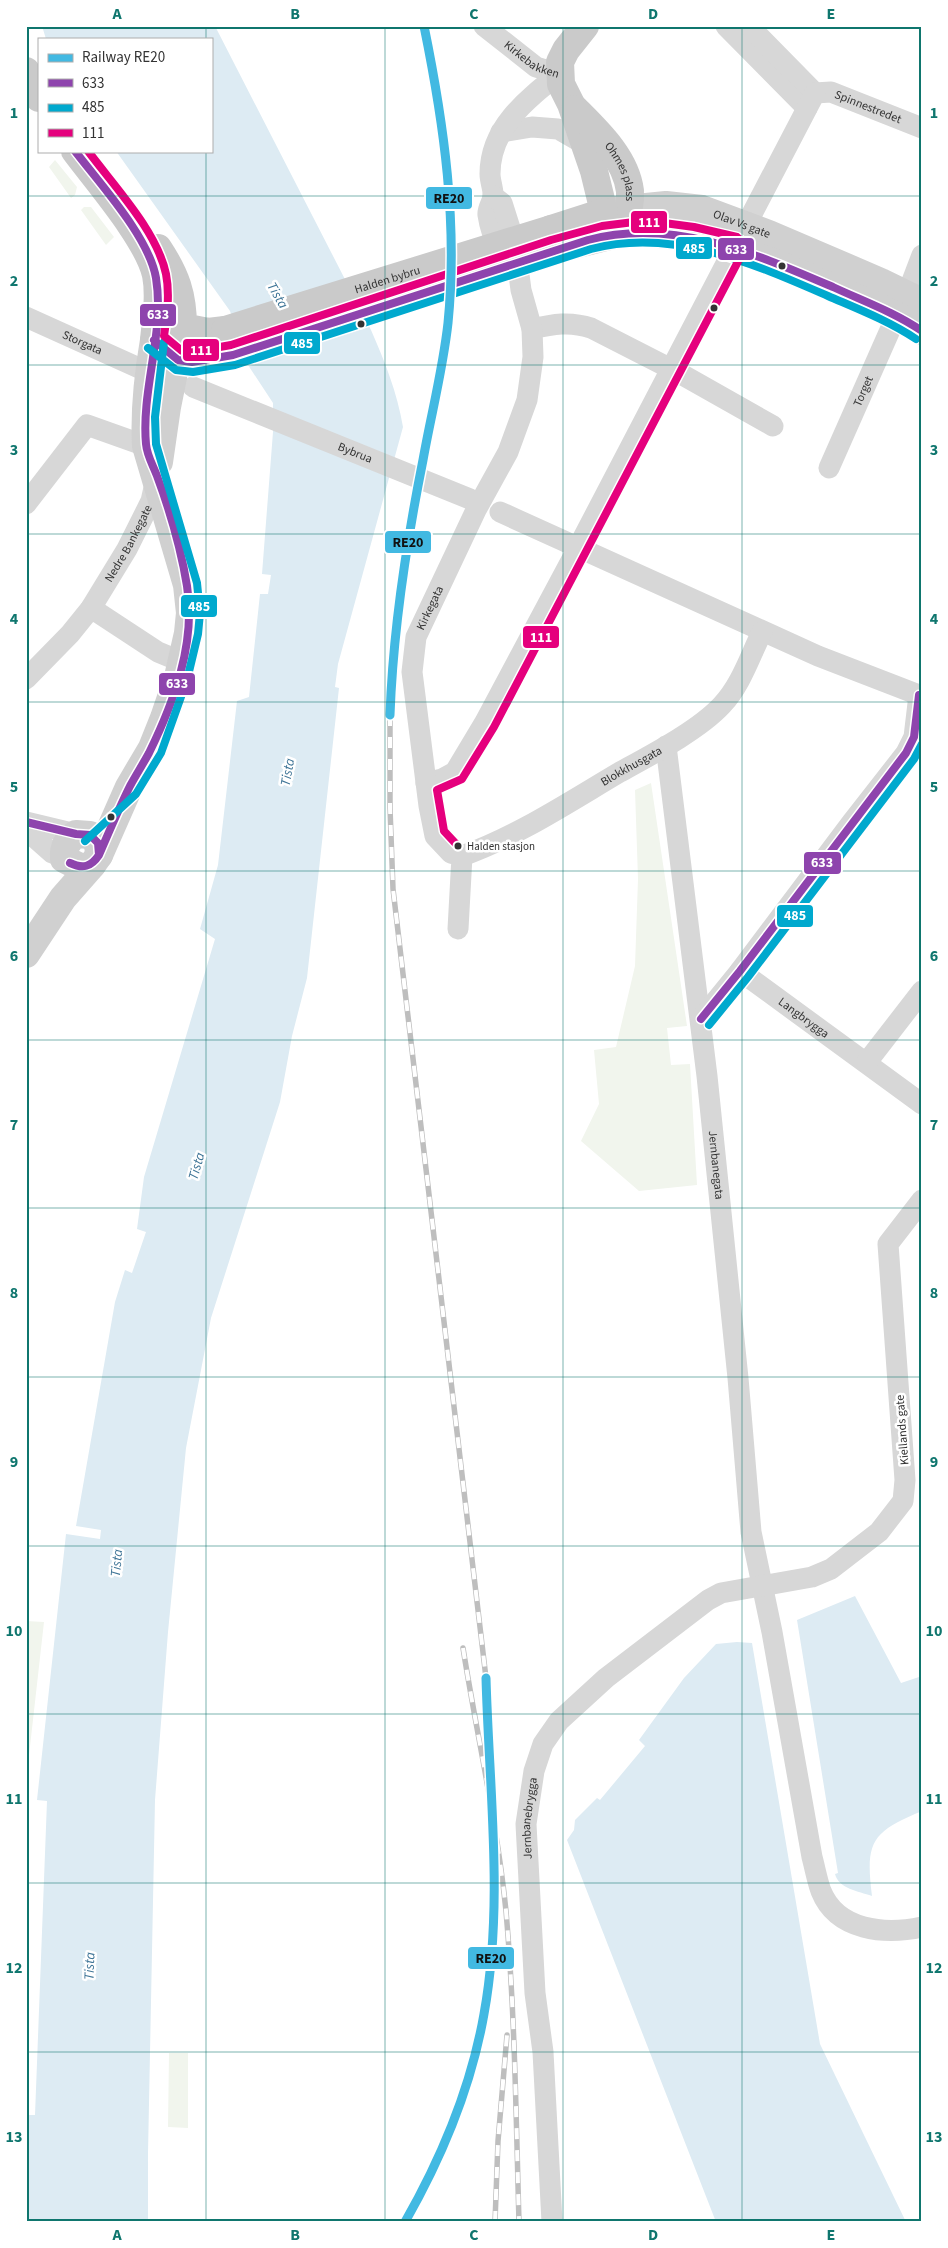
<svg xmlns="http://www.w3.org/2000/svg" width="948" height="2248" font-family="'Source Sans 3',sans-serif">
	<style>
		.green { fill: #f1f5ed }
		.water { fill: #ddebf3 }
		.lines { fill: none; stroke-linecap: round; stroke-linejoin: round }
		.street { stroke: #d7d7d7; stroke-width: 21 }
		.secondary { stroke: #d0d0d0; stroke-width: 28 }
		.primary { stroke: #cacaca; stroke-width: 28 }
		.rail-casing { stroke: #bebebe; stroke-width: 5.5 }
		.rail { stroke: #fff; stroke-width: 4; stroke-dasharray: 11; stroke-linecap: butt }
		.primary-bridge { stroke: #cacaca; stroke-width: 28 }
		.bus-1-casing { stroke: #fff; stroke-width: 11 }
		.bus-2-casing { stroke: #fff; stroke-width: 11 }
		.bus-3-casing { stroke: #fff; stroke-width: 11 }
		.bus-1 { stroke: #8e44ad; stroke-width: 8 }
		.bus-2 { stroke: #00a9ce; stroke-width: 8 }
		.bus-3 { stroke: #e5007d; stroke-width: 8 }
		.rail-1-casing { stroke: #fff; stroke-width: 12 }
		.rail-1 { stroke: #42b9e2; stroke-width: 9 }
		.grid { fill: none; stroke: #0f766e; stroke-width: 1; stroke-opacity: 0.55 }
		.bus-dot { fill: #333; stroke: #fff; stroke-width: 2 }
		.labels { text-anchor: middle; stroke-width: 5; stroke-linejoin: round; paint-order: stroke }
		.bus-label { font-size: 11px; fill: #333; stroke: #fff; text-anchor: start }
		.street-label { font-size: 12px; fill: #333; stroke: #fff }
		.water-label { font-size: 14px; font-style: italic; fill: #3f7597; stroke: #fff }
		.line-badge { stroke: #fff; stroke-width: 2 }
		.badge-label { font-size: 14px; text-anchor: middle; font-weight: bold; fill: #fff }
		.pale-badge-label { font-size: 14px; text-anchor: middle; font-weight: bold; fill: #111 }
		.neatline { fill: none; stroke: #0f766e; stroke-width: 2 }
		.grid-label { font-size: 16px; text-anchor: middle; font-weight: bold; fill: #0f766e }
	</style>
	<rect width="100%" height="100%" fill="#fff"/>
	<path class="green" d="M 55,160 L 77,187 L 75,195 L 71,198 L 49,167 Z
		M 84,207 L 91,207 L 114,237 L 106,245 L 81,210 Z
		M 651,783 L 687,1026 L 667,1028 L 671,1065 L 690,1064 L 697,1185 L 639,1191 L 581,1141 L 599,1104 L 594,1050 L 616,1047 L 635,966 L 638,879 L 635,790 Z
		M 26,1621 L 44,1622 L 27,1773 L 26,1773 Z
		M 169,2053 L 188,2053 L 188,2128 L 168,2127 Z"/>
	<path class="water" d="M 42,26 L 215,26 L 371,330 C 385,362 397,392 403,427 L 338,664 L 335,687 L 339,688 L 307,978 L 292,1036 L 280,1102 L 211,1318 L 186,1448 L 168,1632 L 155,1800 L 148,2154 L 148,2222 L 26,2222 L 26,2115 L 35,2115 L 47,1801 L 37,1800 L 66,1534 L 100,1539 L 101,1530 L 76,1526 L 115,1302 L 125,1270 L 132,1273 L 146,1232 L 137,1229 L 144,1177 L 215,939 L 200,929 L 218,865 L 237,701 L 249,697 L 260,594 L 268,594 L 271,575 L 262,574 L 273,432 L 273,403 L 248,365 L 230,311 L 116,151 L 211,151 L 211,39 L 46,39 Z
		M 855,1596 L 901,1683 L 922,1676 L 922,1811 C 872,1832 865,1841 872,1896 C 858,1891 839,1889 835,1874 L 838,1873 L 797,1620 Z
		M 737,1642 L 752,1643 L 820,2044 L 906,2222 L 716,2222 L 567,1840 L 574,1830 L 575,1820 L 597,1798 L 600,1800 L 645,1746 L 639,1740 L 684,1678 L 716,1644 Z"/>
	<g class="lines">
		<g class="street">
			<path id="s1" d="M 484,26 L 536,67 L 559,74"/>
			<path d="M 726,26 L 807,108"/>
			<path d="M 749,26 L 815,93"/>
			<path id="s2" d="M 815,93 L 831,92 L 922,128"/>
			<path d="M 501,132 L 532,127 L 558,129 L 584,144"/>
			<path d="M 504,258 C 497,246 490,229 488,215 C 487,209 492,203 493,197 C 494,190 490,182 490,174 C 490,128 526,100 559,74"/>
			<path d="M 911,284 L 922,255"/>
			<path id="s3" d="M 26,317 L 139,368"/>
			<path d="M 532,329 C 553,324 570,321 591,328 L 681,374 L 773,426"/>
			<path id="s4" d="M 193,387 L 470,499"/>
			<path id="s5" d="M 829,468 L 906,294 L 911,284 L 922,285"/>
			<path d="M 26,504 L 87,425 L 146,446"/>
			<path d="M 500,512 L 818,656 L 919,695"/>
			<path d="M 91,608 L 158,652 L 182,662"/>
			<path id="s6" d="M 26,679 L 70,634 L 91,608 L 127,549 L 151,501 L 156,479"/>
			<path id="s7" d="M 666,746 L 707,1076 L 738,1378 L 751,1532 L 772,1632 L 812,1857 C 815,1868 817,1880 821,1891 C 837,1931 885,1935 922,1927"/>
			<path d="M 426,783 L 442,779 L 455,772 L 485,722 L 572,559 L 815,93"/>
			<path d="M 26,822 L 76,834"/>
			<path d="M 26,830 L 52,853 L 63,857"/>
			<path id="s8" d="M 462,856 C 518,836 569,802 620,772 C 651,755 699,730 722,705 C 741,685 750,656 762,632"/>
			<path id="s9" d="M 458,929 L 462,856 L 451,853 L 435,836 L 429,806 L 412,672 L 416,637 L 476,510 L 508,452 L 527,400 L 533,357 L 532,329 L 521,290 L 515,244 L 502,203 L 493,196"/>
			<path id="s10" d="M 740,971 L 922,1104"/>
			<path d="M 701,1019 L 740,971 L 852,822 L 906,753 L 914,737 L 919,695"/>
			<path d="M 867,1062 L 922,991"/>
			<path id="s11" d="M 552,2222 L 543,2052 L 535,1993 L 526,1824 L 534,1771 L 543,1744 L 559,1721 L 606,1678 L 708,1600 L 721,1593 L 812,1577 L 831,1569 L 879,1532 L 903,1501 L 905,1480 L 888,1244 L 922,1200"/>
		</g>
		<g class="secondary">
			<path id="s12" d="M 606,211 L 666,205 L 702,209 L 769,234 L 881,282 L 922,302"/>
			<path d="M 622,233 C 709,231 763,257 840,291 C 868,303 897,313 922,331"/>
			<path d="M 159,462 L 167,407 L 181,337"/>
			<path d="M 76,834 L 90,835 L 98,843 L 99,855 L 92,865 L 82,868 L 64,859 C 63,848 67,840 76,834 Z"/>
			<path d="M 99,855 L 129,787 L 152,748 L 164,718 L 178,677 L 188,633 L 190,613 L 187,585 L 146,446 C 144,410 148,375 154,340 L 183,327"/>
			<path d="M 26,954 L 63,898 L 92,865"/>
		</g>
		<g class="primary">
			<path d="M 585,26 L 566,50 L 560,62 L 561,84 L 571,104 L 594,171 L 604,212 L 622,233"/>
			<path d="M 26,71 L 39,98"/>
			<path id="s13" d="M 575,109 C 597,131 626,158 630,191 C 631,206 626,219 622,233"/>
			<path d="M 75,151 C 98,182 148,239 156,275 C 160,296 156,319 154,340 C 161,346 170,357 179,360 C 201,368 256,348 279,341"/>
			<path d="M 551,229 L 604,212"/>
			<path d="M 158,248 C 176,275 183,295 183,327 L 208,332 L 225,330"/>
			<path d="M 554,250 L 622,233"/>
		</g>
		<defs>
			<path id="rail" d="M 390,715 L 390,808 L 393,889 L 486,1678
				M 463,1648 C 477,1736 497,1822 506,1911 C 515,2014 516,2118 519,2222
				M 495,2222 L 498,2141 L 507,2035"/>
		</defs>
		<use href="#rail" class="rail-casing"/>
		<use href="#rail" class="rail"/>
		<g class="primary-bridge">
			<path id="s14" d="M 225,330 L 551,229"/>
			<path d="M 279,341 L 554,250"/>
		</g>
		<defs>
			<path id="bus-1" d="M 75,151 C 100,184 149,237 156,278 C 165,333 141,389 146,444 C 147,456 153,465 157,476 C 170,511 181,549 187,586 C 196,643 174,702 149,753 C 143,764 136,775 130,786 C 119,808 109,832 99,855
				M 154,340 L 178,360 L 192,362 L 233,355 L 588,240 C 673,217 756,254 833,287 C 863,301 894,312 922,331
				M 26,822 L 76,834 L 90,835 L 98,843 L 99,855 C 91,867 83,869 70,863
				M 701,1019 L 740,971 L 906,753 L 914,737 L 919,695"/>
			<path id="bus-2" d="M 148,348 L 176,370 L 193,372 L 235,365 L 591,249 C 673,227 754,264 828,296 C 858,309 889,321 916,339
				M 85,841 L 136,794 L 161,753 L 187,680 L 198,634 L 200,613 L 197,583 L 156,444 L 155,417 L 164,342
				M 709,1025 L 748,977 L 914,759 L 922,744"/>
			<path id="bus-3" d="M 88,151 C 114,186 157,231 166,274 C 170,294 167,316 164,336 L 182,351 L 192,352 L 231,345 L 551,240 L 602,226 L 634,222 L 664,223 L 694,227 L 737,237 L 743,242 L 743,252 L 494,727 L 462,779 L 437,790 L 444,831 L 458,846"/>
		</defs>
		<use href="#bus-1" class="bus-1-casing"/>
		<use href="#bus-2" class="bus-2-casing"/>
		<use href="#bus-3" class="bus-3-casing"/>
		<use href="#bus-1" class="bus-1"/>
		<use href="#bus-2" class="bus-2"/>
		<use href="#bus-3" class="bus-3"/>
		<defs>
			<path id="rail-1" d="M 390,715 C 393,629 406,545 423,460 C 431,415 443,369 448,323 C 458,223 444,124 424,26
				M 405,2222 C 442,2157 471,2088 484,2014 C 504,1904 489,1789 486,1678"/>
		</defs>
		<use href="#rail-1" class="rail-1-casing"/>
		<use href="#rail-1" class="rail-1"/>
	</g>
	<path class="grid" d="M 206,26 L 206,39M 385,26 L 385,2222M 563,26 L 563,2222M 742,26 L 742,2222M 206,151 L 206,2222M 26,196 L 922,196M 26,365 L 922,365M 26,534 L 922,534M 26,702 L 922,702M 26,871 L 922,871M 26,1040 L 922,1040M 26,1208 L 922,1208M 26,1377 L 922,1377M 26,1546 L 922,1546M 26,1714 L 922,1714M 26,1883 L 922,1883M 26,2052 L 922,2052"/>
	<g class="bus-dot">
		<circle cx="782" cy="266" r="4.5"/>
		<circle cx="714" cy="308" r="4.5"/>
		<circle cx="361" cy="324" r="4.5"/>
		<circle cx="111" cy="817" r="4.5"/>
		<circle cx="458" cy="846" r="4.5"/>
	</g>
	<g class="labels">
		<g class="bus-label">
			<text x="467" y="850">Halden stasjon</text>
		</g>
		<g class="street-label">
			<text dy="4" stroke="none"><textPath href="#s1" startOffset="59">Kirkebakken</textPath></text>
			<text dy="4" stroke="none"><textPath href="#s2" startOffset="56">Spinnestredet</textPath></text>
			<text dy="4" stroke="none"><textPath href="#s13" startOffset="79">Ohmes plass</textPath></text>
			<text dy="4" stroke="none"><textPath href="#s12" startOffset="139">Olav Vs gate</textPath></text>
			<text dy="4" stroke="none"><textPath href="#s14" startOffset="170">Halden bybru</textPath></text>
			<text dy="4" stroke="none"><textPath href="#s3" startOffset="62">Storgata</textPath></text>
			<text dy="4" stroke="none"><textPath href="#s5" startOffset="84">Torget</textPath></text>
			<text dy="4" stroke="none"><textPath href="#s4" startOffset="175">Bybrua</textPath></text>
			<text dy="4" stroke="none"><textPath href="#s6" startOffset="171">Nedre Bankegate</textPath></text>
			<text dy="4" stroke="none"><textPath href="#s9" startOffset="341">Kirkegata</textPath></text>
			<text dy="4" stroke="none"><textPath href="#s8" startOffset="192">Blokkhusgata</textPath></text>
			<text dy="4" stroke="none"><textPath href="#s10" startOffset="79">Langbrygga</textPath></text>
			<text dy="4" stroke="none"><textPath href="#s7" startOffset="422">Jernbanegata</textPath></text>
			<text transform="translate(902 1430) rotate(-94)" y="4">Kiellands gate</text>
			<text dy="4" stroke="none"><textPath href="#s11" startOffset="405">Jernbanebrygga</textPath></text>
		</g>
		<g class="water-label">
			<text transform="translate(278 295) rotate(60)" y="5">Tista</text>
			<text transform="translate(287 772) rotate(-80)" y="5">Tista</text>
			<text transform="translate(196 1166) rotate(-74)" y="5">Tista</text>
			<text transform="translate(116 1563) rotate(-85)" y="5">Tista</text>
			<text transform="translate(89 1966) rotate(-88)" y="5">Tista</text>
		</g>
	</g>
	<g class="line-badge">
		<rect x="425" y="186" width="48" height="24" rx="5" fill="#42b9e2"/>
		<rect x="630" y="210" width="38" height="24" rx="5" fill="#e5007d"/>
		<rect x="675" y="236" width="38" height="24" rx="5" fill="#00a9ce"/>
		<rect x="717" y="237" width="38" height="24" rx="5" fill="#8e44ad"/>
		<rect x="139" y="303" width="38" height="24" rx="5" fill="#8e44ad"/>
		<rect x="283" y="331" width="38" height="24" rx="5" fill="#00a9ce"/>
		<rect x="182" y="338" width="38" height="24" rx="5" fill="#e5007d"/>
		<rect x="384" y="530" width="48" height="24" rx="5" fill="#42b9e2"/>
		<rect x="180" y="594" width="38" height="24" rx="5" fill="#00a9ce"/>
		<rect x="522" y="625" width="38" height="24" rx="5" fill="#e5007d"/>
		<rect x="158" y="672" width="38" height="24" rx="5" fill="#8e44ad"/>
		<rect x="803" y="851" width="39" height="24" rx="5" fill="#8e44ad"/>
		<rect x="776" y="904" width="38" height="24" rx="5" fill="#00a9ce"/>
		<rect x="467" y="1946" width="48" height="24" rx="5" fill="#42b9e2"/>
	</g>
	<g class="badge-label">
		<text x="649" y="227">111</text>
		<text x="694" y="253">485</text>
		<text x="736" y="254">633</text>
		<text x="158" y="319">633</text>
		<text x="302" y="348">485</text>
		<text x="201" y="355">111</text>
		<text x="199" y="611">485</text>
		<text x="541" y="642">111</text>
		<text x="177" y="688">633</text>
		<text x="822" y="867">633</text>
		<text x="795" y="920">485</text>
	</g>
	<g class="pale-badge-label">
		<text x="449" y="203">RE20</text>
		<text x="408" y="547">RE20</text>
		<text x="491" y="1963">RE20</text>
	</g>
	<rect width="948" height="2248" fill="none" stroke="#ffffff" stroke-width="55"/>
	<rect x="38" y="38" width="175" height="115" fill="#ffffff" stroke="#adadad"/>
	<rect x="48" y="54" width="25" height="8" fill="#42b9e2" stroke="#adadad"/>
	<text x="82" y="62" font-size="15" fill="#333333">Railway RE20</text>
	<rect x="48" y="79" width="25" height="8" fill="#8e44ad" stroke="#adadad"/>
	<text x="82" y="88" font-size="15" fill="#333333">633</text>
	<rect x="48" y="104" width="25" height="8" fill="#00a9ce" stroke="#adadad"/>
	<text x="82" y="112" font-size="15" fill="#333333">485</text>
	<rect x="48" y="129" width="25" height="8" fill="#e5007d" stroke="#adadad"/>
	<text x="82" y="138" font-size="15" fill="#333333">111</text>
	<rect x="28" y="28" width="892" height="2192" class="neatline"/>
	<g class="grid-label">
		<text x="117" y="19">A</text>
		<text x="295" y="19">B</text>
		<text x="474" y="19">C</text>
		<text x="653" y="19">D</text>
		<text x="831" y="19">E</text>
		<text x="14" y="118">1</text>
		<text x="934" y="118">1</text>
		<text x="14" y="286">2</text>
		<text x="934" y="286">2</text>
		<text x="14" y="455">3</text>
		<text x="934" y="455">3</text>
		<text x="14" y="624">4</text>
		<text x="934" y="624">4</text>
		<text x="14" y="792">5</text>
		<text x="934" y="792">5</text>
		<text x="14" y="961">6</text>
		<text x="934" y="961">6</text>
		<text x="14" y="1130">7</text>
		<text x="934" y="1130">7</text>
		<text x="14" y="1298">8</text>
		<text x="934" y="1298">8</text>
		<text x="14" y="1467">9</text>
		<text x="934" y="1467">9</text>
		<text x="14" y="1636">10</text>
		<text x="934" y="1636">10</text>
		<text x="14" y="1804">11</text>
		<text x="934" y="1804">11</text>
		<text x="14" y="1973">12</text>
		<text x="934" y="1973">12</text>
		<text x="14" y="2142">13</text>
		<text x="934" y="2142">13</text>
		<text x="117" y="2240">A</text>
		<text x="295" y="2240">B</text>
		<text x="474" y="2240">C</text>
		<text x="653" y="2240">D</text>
		<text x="831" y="2240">E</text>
	</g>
</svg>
